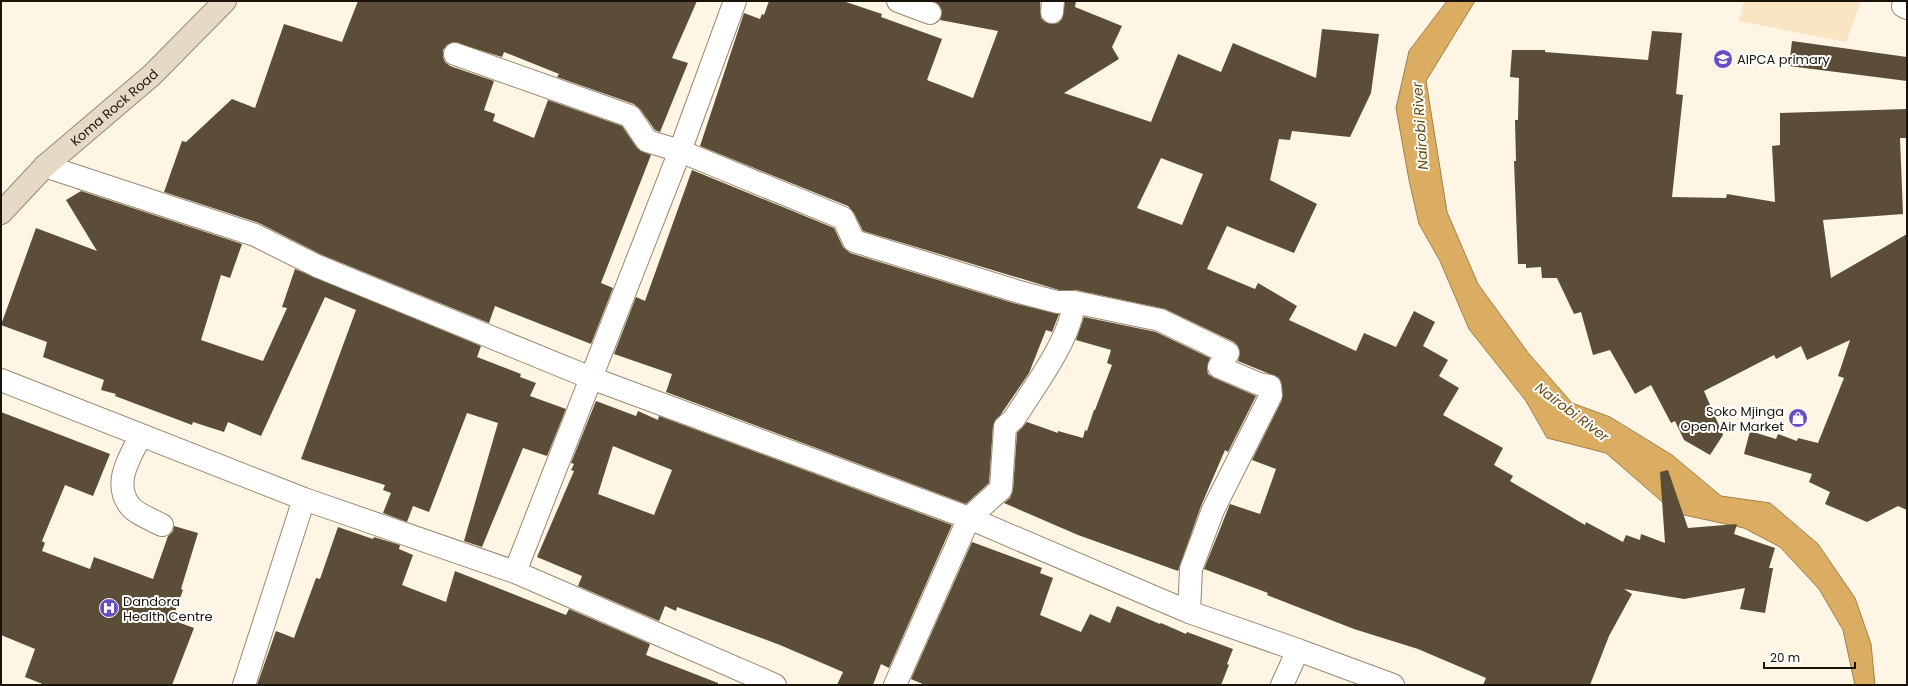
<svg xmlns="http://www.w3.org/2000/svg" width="1908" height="686" font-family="Poppins,sans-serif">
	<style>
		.green { fill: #f9e4c4 }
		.water { fill: #dbad63; stroke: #a17f48 }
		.building { fill: #5b4d37; fill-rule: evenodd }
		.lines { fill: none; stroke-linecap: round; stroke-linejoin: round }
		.street-casing { stroke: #988871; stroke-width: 24 }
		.secondary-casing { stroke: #988871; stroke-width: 24 }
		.street { stroke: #fff; stroke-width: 22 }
		.secondary { stroke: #e6dac6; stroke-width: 22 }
		.labels { text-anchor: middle; stroke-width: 4; stroke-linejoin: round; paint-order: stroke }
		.poi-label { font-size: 13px; fill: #19130a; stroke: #fff; text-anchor: start }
		.street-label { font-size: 13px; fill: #19130a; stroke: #fff }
		.water-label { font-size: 14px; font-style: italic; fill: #684a10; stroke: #fff }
	</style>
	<rect width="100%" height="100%" fill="#fff5e5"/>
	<path class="green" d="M 1744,1 L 1861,1 L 1846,42 L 1739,21 Z"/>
	<path class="water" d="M 1447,1 L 1475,1 L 1426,81 L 1447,212 L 1478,284 L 1529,354 L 1572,403 L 1610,417 L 1672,455 L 1721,496 L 1770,503 L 1818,544 L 1855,598 L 1871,644 L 1875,685 L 1855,685 L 1843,630 L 1819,589 L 1780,547 L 1744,528 L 1675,513 L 1606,453 L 1547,438 L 1526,401 L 1469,329 L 1440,261 L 1419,224 L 1409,180 L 1396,108 L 1409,51 Z"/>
	<path class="building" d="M 358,1 L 697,1 L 672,58 L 688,63 L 660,132 L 655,130 L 640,109 L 634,104 L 557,77 L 559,74 L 504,52 L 502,57 L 453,42 L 447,45 L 443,50 L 443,57 L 445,62 L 450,66 L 494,81 L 484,110 L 495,114 L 493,121 L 534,138 L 548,100 L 622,126 L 637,148 L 651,155 L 601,283 L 613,288 L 591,344 L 495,306 L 489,323 L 322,255 L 259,223 L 164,192 L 182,141 L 186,142 L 232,99 L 255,108 L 284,24 L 342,42 Z
		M 769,1 L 843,1 L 882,14 L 881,17 L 942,39 L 927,80 L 973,98 L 998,31 L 940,20 L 942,11 L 939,5 L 934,1 L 1040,1 L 1041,18 L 1045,22 L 1051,24 L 1058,23 L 1062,19 L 1065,1 L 1076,1 L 1075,7 L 1122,26 L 1112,47 L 1119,59 L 1064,93 L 1151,122 L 1178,54 L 1221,72 L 1233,43 L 1316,78 L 1322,29 L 1379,34 L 1371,93 L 1350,137 L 1292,131 L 1290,140 L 1279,139 L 1270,180 L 1317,204 L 1294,253 L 1227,226 L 1207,269 L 1255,289 L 1258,283 L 1297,306 L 1289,320 L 1356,351 L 1364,333 L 1396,347 L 1414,311 L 1435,322 L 1423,346 L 1448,360 L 1439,376 L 1459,388 L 1443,415 L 1503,448 L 1494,465 L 1513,476 L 1510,481 L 1585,525 L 1586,522 L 1623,542 L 1626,535 L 1640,540 L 1641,534 L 1665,543 L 1660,472 L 1668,470 L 1688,528 L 1737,524 L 1734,534 L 1775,548 L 1769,568 L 1773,568 L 1765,613 L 1740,609 L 1745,588 L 1684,599 L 1624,589 L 1632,594 L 1609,636 L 1590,685 L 1483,685 L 1486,678 L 1418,649 L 1354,629 L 1267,595 L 1268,593 L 1204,569 L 1230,504 L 1260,514 L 1276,469 L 1252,460 L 1282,400 L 1282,385 L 1279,378 L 1238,361 L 1240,353 L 1238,346 L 1234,342 L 1165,309 L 1076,290 L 1059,290 L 863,231 L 854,213 L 848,206 L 700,146 L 744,13 L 760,19 L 762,14 L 764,15 ZM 1161,158 L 1203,174 L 1182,225 L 1137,208 Z
		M 1652,31 L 1682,33 L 1676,94 L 1683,95 L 1672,197 L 1726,198 L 1727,194 L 1775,202 L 1772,146 L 1780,145 L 1780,113 L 1907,109 L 1907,138 L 1900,138 L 1903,214 L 1823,220 L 1831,278 L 1907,234 L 1907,510 L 1898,506 L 1867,522 L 1825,504 L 1830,492 L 1809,482 L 1812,474 L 1744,454 L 1750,431 L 1776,439 L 1778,434 L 1797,441 L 1798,438 L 1818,443 L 1844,378 L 1838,376 L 1850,340 L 1807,360 L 1801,346 L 1776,359 L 1774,355 L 1704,391 L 1723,435 L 1710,455 L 1684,440 L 1675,421 L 1671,423 L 1651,385 L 1635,394 L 1610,350 L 1593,355 L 1581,312 L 1574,314 L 1557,278 L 1542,278 L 1541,267 L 1526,268 L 1526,264 L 1518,264 L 1514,161 L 1516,161 L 1515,120 L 1518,120 L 1519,78 L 1510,77 L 1512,50 L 1545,50 L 1545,52 L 1648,60 Z
		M 1792,41 L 1907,57 L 1907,81 L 1789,66 Z
		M 692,170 L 834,228 L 843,247 L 850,253 L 1013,303 L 1059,314 L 1052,332 L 1046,330 L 1029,373 L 993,426 L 989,483 L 966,504 L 666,392 L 672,374 L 614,354 L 636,297 L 645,301 Z
		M 81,191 L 242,244 L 230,278 L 221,275 L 201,340 L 263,361 L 287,308 L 282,307 L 295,269 L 481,346 L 477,357 L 521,374 L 520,377 L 536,383 L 530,396 L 566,409 L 547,456 L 523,448 L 482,547 L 464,541 L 498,423 L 467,413 L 429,512 L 413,506 L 407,522 L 383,513 L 391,493 L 383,490 L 385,485 L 301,459 L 356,310 L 325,297 L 261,436 L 228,422 L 224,432 L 193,422 L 192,425 L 115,396 L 116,394 L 101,390 L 104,380 L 43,357 L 47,342 L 1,325 L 36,228 L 97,251 L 66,200 Z
		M 1084,317 L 1156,332 L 1210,358 L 1207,368 L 1208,374 L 1214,378 L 1256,396 L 1228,452 L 1225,450 L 1201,506 L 1178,571 L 1078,535 L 1004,503 L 1010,498 L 1013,490 L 1017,433 L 1027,422 L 1058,433 L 1058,431 L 1083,438 L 1085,430 L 1087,431 L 1094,410 L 1095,410 L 1112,365 L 1107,363 L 1111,350 L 1076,340 Z
		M 596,401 L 636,416 L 638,411 L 658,420 L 659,416 L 952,525 L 889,668 L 881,664 L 873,685 L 837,685 L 843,672 L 780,645 L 677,607 L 676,611 L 665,606 L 659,621 L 578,586 L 582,576 L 537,557 L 574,471 L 571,470 L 574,464 L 571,463 ZM 613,446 L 672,470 L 654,515 L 598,494 Z
		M 1,412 L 110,454 L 93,496 L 65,485 L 42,541 L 45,543 L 42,551 L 90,569 L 94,557 L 153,579 L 168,536 L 173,531 L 174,526 L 198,533 L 181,589 L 183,590 L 172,620 L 194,628 L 172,685 L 45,685 L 25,677 L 35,649 L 1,635 Z
		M 338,527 L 373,539 L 374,537 L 400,545 L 399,549 L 413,555 L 402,585 L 446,602 L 455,571 L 566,615 L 569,609 L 650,644 L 646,655 L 718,683 L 718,685 L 257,685 L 276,631 L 294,638 L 316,578 L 320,579 Z
		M 972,542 L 1042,568 L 1040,573 L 1053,578 L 1040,615 L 1081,632 L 1090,614 L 1110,623 L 1117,606 L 1160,624 L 1161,623 L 1186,634 L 1187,632 L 1233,649 L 1227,664 L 1229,665 L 1221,685 L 925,685 L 911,679 Z"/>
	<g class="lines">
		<defs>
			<path id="street" d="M 898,1 L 930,13
				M 1903,6 L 1907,8
				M 1052,12 L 1053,1
				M 455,54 L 630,116 L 647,141 L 680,151 L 843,218 L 854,241 L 1016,291 L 1057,302 L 1074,302 L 1160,320 L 1228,353 L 1219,367 L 1259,384 L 1270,386 L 1271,395 L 1213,510 L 1191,569 L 1189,612
				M 45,166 L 255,235 L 317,266 L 591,378 L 969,518 L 1189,612 L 1298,650
				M 1,380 L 304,499 L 515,572 L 680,151 L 735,1
				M 141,435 C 130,457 112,483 130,506 C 135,513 154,521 162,525
				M 515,572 L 775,685
				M 244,685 L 304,499
				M 895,685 L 969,518 L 1001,489 L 1005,427 L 1014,419 C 1034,387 1071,339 1074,302
				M 1282,685 L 1298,650 L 1393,685"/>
			<g id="secondary">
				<path id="s1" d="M 1,213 L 45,166 L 152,75 L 225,1"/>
			</g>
		</defs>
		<use href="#street" class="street-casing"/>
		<use href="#secondary" class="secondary-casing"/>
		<use href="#street" class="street"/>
		<use href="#secondary" class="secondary"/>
	</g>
	<defs>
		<symbol id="school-disc" viewBox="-11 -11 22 22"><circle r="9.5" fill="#674dc6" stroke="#fff"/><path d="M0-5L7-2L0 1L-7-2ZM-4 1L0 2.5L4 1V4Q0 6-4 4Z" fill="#fff"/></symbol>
		<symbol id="shop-disc" viewBox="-11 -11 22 22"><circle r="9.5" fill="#674dc6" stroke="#fff"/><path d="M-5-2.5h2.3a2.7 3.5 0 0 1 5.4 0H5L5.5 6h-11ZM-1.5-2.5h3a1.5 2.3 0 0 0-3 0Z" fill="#fff"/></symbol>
		<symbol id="hospital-disc" viewBox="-11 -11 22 22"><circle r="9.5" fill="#674dc6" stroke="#fff"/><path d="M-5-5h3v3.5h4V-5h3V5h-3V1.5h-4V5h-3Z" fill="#fff"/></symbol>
	</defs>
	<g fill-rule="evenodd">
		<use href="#school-disc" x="1712" y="48" width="22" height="22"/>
		<use href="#shop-disc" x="1787" y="407" width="22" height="22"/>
		<use href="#hospital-disc" x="98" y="597" width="22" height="22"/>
	</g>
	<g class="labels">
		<g class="poi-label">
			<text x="1737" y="64">AIPCA primary</text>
			<text x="1784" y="416" text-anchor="end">Soko Mjinga<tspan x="1784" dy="15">Open Air Market</tspan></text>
			<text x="123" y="606">Dandora<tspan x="123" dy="15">Health Centre</tspan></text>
		</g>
		<g class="street-label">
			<text dy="5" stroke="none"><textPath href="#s1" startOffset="155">Koma Rock Road</textPath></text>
		</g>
		<g class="water-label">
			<text transform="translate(1420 126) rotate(-94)" y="5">Nairobi River</text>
			<text transform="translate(1572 412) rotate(37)" y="5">Nairobi River</text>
		</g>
	</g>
	<rect width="1908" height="686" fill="none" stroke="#19130a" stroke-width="4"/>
	<path d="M1764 662v6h91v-6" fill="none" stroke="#19130a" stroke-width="2"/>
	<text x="1770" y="662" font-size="12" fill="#19130a" stroke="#ffffff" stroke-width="3" paint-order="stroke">20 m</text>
</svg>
